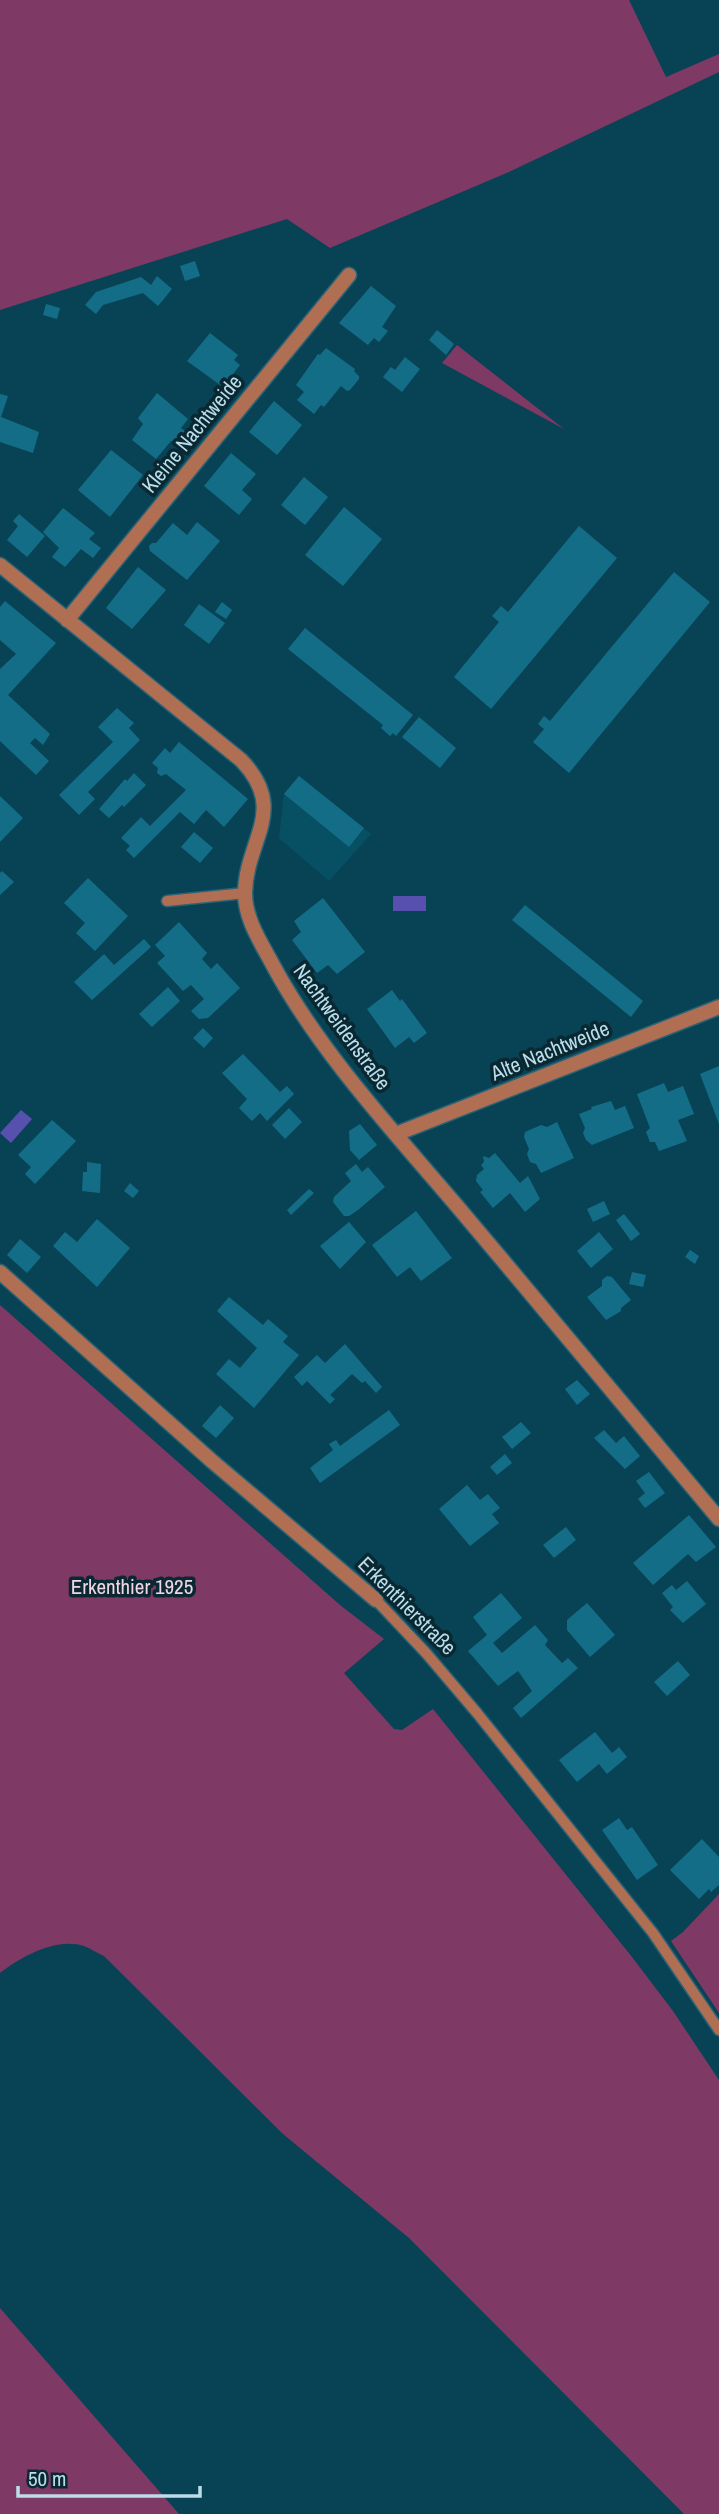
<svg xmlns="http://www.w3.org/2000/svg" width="719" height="2514" font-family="'Archivo Narrow',sans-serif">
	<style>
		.built { fill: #075064 }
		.green { fill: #7e3965 }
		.water { fill: #5850ae }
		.building { fill: #146d87 }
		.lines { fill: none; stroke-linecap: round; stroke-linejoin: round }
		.service-casing { stroke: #2c6273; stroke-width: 13 }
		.minor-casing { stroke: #2c6273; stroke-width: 17 }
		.service { stroke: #b06f53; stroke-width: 10 }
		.minor { stroke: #b06f53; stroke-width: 14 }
		.labels { text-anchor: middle; stroke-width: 7; stroke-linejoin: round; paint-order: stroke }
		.street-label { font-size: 21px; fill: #bcddea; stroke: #092832 }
		.park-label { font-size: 21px; fill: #f1d6e5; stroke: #092832 }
	</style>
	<rect width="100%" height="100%" fill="#084355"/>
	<path class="built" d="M 299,776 L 371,834 L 329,881 L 279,838 L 284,794 Z"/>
	<path class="green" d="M 0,0 L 629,0 L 666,77 L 719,54 L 719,72 L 511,171 L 330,248 L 287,219 L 0,310 Z
		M 457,345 L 564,429 L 442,363 Z
		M 0,1305 L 340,1605 L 384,1639 L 344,1673 L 394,1729 L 402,1730 L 433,1709 L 632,1957 L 673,2011 L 719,2080 L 719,2514 L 684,2514 L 409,2238 L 283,2134 L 104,1956 C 97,1953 90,1948 84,1946 C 56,1937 21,1957 0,1973 Z
		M 719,1894 L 719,2013 L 671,1941 L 683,1932 Z
		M 0,2308 L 179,2514 L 0,2514 Z"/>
	<path class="water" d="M 393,896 L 426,896 L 426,911 L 393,911 Z
		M 21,1110 L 32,1119 L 11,1143 L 0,1133 Z"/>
	<path class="building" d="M 195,261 L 200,276 L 185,281 L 180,266 Z
		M 157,276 L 172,289 L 158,306 L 143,293 L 103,305 L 96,314 L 85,305 L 96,292 L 141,277 L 151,285 Z
		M 371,286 L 396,306 L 382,327 L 388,331 L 379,342 L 374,338 L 368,345 L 339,323 Z
		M 46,304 L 60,308 L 57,319 L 43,315 Z
		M 437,330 L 454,344 L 446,355 L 429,340 Z
		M 210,333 L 238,355 L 234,360 L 240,365 L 223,387 L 187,361 Z
		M 326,348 L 355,369 L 354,371 L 359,376 L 359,379 L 350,390 L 347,391 L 341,386 L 324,407 L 321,405 L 314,414 L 297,400 L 304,392 L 296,385 L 318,354 L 320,355 Z
		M 405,357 L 420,369 L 402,392 L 383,377 L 391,367 L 395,370 Z
		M 157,393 L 188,419 L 181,428 L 190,435 L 180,447 L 171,441 L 156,459 L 132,440 L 143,424 L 138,418 Z
		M 0,394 L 8,396 L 1,417 L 39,432 L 33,453 L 0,442 Z
		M 274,401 L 302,425 L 277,455 L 249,432 Z
		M 111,450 L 143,475 L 110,517 L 78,490 Z
		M 231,453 L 256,474 L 242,490 L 252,499 L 239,515 L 204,486 Z
		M 304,477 L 328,497 L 305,525 L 281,505 Z
		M 344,507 L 382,539 L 343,586 L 305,555 Z
		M 63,508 L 95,533 L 89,539 L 101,548 L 93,558 L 81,549 L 65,567 L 52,557 L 59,548 L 43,532 Z
		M 19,514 L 45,536 L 27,557 L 7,540 L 18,526 L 13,521 Z
		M 197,522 L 220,541 L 187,580 L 150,551 L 149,546 L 152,543 L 156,543 L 173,523 L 187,535 Z
		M 579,526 L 617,558 L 491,709 L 454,677 L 499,622 L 492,616 L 501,606 L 508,612 Z
		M 138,567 L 166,590 L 132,629 L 106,608 Z
		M 674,572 L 710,602 L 569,773 L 533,742 L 544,729 L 538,724 L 544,716 L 550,721 Z
		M 5,601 L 56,643 L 8,695 L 50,734 L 43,745 L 35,738 L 30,743 L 49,761 L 36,775 L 0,741 L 0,669 L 16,654 L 0,640 L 0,607 Z
		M 222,602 L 232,610 L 226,619 L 215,612 Z
		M 199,604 L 225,623 L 209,644 L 184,625 Z
		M 305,628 L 413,715 L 396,736 L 393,733 L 390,736 L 381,728 L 383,725 L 288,649 Z
		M 117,708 L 134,723 L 129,728 L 140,740 L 88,792 L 95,799 L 79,815 L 59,795 L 113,742 L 98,727 Z
		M 419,717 L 456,748 L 440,768 L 402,737 Z
		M 179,742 L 248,799 L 224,827 L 206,810 L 194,824 L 180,812 L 134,858 L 126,850 L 130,846 L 121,838 L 141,817 L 150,826 L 186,790 L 166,774 L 161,776 L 157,773 L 158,768 L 152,763 L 165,748 L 170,753 Z
		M 134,773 L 146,785 L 124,807 L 122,805 L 109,818 L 99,809 L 125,779 L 127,781 Z
		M 299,776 L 364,828 L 349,847 L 284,794 Z
		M 0,796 L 23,818 L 0,842 Z
		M 194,832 L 213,848 L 200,863 L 181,847 Z
		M 2,871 L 14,882 L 0,895 L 0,873 Z
		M 88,878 L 128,916 L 95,951 L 76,933 L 85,923 L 64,903 Z
		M 323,898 L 365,952 L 337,974 L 328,965 L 317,973 L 292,940 L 301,932 L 294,921 Z
		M 525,905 L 643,1001 L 631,1017 L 512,920 Z
		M 179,922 L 207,953 L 202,959 L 211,969 L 217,963 L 240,988 L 208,1018 L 199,1019 L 191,1011 L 204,999 L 191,985 L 183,991 L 157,963 L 165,956 L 155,945 Z
		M 144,939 L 151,947 L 92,1000 L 74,982 L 104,954 L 114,965 Z
		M 168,987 L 180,1001 L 152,1027 L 139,1014 Z
		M 392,990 L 400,1001 L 402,999 L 427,1033 L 414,1043 L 409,1037 L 395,1048 L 367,1009 Z
		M 203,1028 L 213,1038 L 204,1048 L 193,1038 Z
		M 243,1054 L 280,1092 L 287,1086 L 294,1094 L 267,1121 L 260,1113 L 252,1121 L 239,1108 L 247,1099 L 222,1073 Z
		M 719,1066 L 719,1124 L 700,1074 Z
		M 664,1083 L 668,1092 L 683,1086 L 694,1114 L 678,1120 L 687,1141 L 659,1151 L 655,1142 L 650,1142 L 646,1132 L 650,1128 L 637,1094 Z
		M 611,1101 L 615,1110 L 625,1106 L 634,1128 L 592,1145 L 586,1140 L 583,1133 L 585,1128 L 579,1114 L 592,1109 L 591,1107 Z
		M 289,1108 L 302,1122 L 285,1139 L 272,1125 Z
		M 52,1120 L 76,1141 L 35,1184 L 25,1174 L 31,1167 L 18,1155 Z
		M 557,1122 L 574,1158 L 541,1173 L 536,1164 L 530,1162 L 527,1154 L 529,1149 L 524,1137 L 525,1132 L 541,1125 L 547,1127 Z
		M 360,1124 L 377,1145 L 359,1160 L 350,1150 L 349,1131 Z
		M 495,1153 L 520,1183 L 528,1176 L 540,1199 L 525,1212 L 510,1193 L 493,1208 L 480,1192 L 483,1190 L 476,1181 L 477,1175 L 484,1169 L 481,1165 L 484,1162 L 483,1156 L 489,1158 Z
		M 87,1162 L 101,1164 L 100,1193 L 82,1191 L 83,1172 L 87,1172 Z
		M 356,1164 L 362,1172 L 368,1167 L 385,1187 L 358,1210 L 349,1216 L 344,1216 L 333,1202 L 334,1197 L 351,1181 L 345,1173 Z
		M 130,1183 L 139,1191 L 133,1198 L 124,1191 Z
		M 309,1189 L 314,1193 L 291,1215 L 287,1210 Z
		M 604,1201 L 610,1214 L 593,1222 L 587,1209 Z
		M 416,1211 L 452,1258 L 421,1281 L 410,1267 L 397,1277 L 372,1245 Z
		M 624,1214 L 640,1234 L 631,1241 L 616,1220 Z
		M 97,1219 L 130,1248 L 97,1287 L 53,1246 L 65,1232 L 77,1242 Z
		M 349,1222 L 366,1242 L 340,1269 L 320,1246 Z
		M 599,1232 L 613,1249 L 591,1268 L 577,1251 Z
		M 20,1239 L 41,1257 L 27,1273 L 7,1255 Z
		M 690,1250 L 699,1256 L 695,1264 L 685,1257 Z
		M 632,1272 L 646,1275 L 643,1287 L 629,1284 Z
		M 607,1276 L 612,1277 L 631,1300 L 621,1308 L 621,1311 L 606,1320 L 587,1297 L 602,1286 L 602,1280 Z
		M 229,1297 L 263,1325 L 268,1319 L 288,1336 L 283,1342 L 299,1355 L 254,1408 L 216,1374 L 229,1359 L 240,1368 L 257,1348 L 217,1311 Z
		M 345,1344 L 382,1387 L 376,1393 L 365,1381 L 362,1383 L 352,1374 L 330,1395 L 335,1399 L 330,1404 L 307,1381 L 302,1386 L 294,1377 L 317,1355 L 325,1363 Z
		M 577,1380 L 590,1394 L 577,1405 L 565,1389 Z
		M 220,1405 L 234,1418 L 216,1438 L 202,1426 Z
		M 389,1410 L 400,1425 L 320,1483 L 310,1468 L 333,1450 L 329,1444 L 336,1440 L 340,1446 Z
		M 521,1422 L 531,1433 L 512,1449 L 502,1437 Z
		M 604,1430 L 616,1443 L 624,1436 L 640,1456 L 625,1469 L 594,1438 Z
		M 505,1454 L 512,1463 L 497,1475 L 490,1467 Z
		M 649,1472 L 665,1493 L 645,1508 L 638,1499 L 645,1493 L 636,1481 Z
		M 467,1485 L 480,1500 L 488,1494 L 500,1508 L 492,1514 L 499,1523 L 470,1546 L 439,1509 Z
		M 689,1515 L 716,1547 L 696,1562 L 688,1554 L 653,1585 L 633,1563 Z
		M 566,1527 L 576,1540 L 554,1558 L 543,1545 Z
		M 687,1581 L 706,1604 L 683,1623 L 670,1610 L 673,1607 L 662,1593 L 672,1585 L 676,1590 Z
		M 501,1593 L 522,1618 L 493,1643 L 502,1653 L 535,1625 L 548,1640 L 545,1645 L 562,1663 L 568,1658 L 578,1668 L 521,1718 L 513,1708 L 532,1691 L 518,1671 L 498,1686 L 468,1651 L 487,1635 L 473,1617 Z
		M 587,1603 L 615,1635 L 590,1657 L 567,1630 L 567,1620 Z
		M 678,1661 L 690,1675 L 667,1696 L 654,1682 Z
		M 595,1732 L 612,1753 L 619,1747 L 627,1757 L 607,1774 L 599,1764 L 577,1782 L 559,1760 Z
		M 619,1818 L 627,1830 L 632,1827 L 658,1865 L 637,1880 L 602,1830 Z
		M 702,1839 L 719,1857 L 719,1885 L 711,1892 L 709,1889 L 699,1899 L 670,1870 Z"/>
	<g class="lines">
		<defs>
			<path id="service" d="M 167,901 L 245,893
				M 376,1600 L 426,1653 L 477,1713 L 653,1933 L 719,2030"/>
			<path id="minor" d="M 0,565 L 241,760 C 289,810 246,839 245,893 C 245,920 262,944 274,967 C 320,1052 394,1132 457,1206 C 545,1310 632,1415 719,1519
				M 67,620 L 349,275
				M 396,1134 L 719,1007
				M 0,1272 L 213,1462 L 376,1600"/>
		</defs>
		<use href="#service" class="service-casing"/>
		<use href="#minor" class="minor-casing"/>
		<use href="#service" class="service"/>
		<use href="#minor" class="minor"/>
	</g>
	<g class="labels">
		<g class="street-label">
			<text transform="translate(192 434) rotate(-51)" y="7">Kleine Nachtweide</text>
			<text transform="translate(342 1027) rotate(54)" y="7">Nachtweidenstraße</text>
			<text transform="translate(550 1051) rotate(-22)" y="7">Alte Nachtweide</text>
			<text transform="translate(407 1606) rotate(45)" y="7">Erkenthierstraße</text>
		</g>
		<g class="park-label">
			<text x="132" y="1594">Erkenthier 1925</text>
		</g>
	</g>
	<path d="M18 2486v10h182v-10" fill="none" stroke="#bcddea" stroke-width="3.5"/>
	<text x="28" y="2486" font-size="21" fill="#bcddea" stroke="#092832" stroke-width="5" paint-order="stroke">50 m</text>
</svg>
